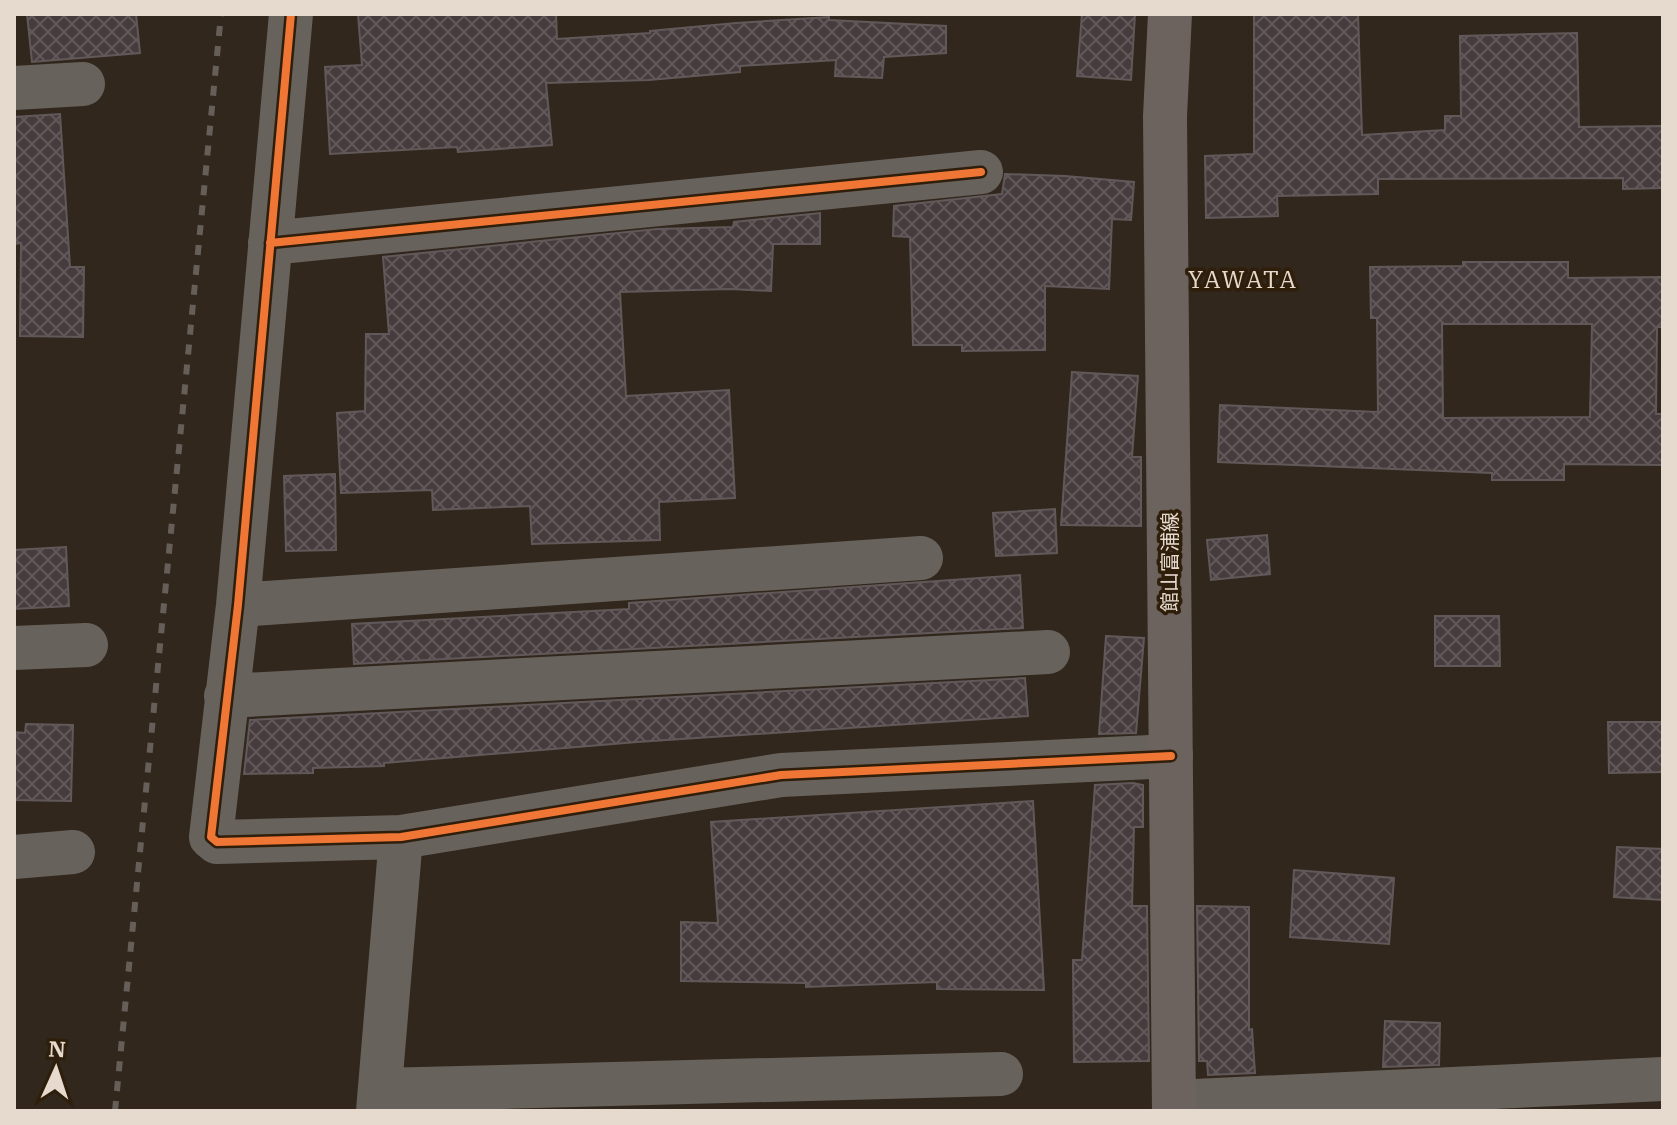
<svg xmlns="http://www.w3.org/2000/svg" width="1677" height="1125" font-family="'IBM Plex Serif','Noto Sans JP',serif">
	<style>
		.building { fill: url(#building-cross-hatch); stroke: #615959; stroke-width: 2; fill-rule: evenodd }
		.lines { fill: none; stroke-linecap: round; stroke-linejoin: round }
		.street { stroke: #68625d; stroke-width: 44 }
		.secondary { stroke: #6c635e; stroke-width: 44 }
		.rail { stroke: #665e58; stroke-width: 6; stroke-dasharray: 10 10; stroke-linecap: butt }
		.cycleway-casing { stroke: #2f1e0a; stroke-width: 13 }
		.cycleway { stroke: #f07635; stroke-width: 8 }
		.labels { text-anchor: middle; stroke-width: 7; stroke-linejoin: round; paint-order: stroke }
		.street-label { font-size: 20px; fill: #e6dace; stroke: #2f1e0a }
		.quarter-label { font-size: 24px; letter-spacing: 2px; fill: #e6dace; stroke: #2f1e0a }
	</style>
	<defs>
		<pattern id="building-cross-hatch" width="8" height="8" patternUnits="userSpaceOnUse" patternTransform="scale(2)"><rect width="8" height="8" fill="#463c3e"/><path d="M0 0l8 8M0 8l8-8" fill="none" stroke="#615859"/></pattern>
	</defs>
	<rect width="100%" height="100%" fill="#31271c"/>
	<path class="building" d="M 27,14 L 136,14 L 140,53 L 32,62 Z
		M 358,14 L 556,14 L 557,39 L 650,33 L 650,31 L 736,23 L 829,17 L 829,20 L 946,26 L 946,53 L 884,57 L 882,78 L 835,76 L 836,60 L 740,66 L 740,72 L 649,80 L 546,83 L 552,145 L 458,152 L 457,147 L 330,154 L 325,67 L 362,65 Z
		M 1082,14 L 1135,14 L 1131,80 L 1077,76 Z
		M 1254,14 L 1358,14 L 1362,135 L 1445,130 L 1445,116 L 1461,116 L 1460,36 L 1577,33 L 1579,127 L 1663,126 L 1663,188 L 1623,189 L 1623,178 L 1378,179 L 1378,194 L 1277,196 L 1278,216 L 1206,218 L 1205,156 L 1254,154 Z
		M 60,114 L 70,267 L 84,267 L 83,337 L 20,336 L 21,243 L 14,244 L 14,117 Z
		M 1005,174 L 1065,176 L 1134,182 L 1131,220 L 1112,219 L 1109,289 L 1045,286 L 1045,350 L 962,351 L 962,345 L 913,345 L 910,237 L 893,236 L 894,206 L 1002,194 Z
		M 820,213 L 820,244 L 773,244 L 771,291 L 730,289 L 620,292 L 626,396 L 729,390 L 735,498 L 659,502 L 660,540 L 532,544 L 530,506 L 433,510 L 432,490 L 341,493 L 337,413 L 365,411 L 366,334 L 389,334 L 383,257 L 657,229 L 733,227 L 734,222 Z
		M 1463,262 L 1568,262 L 1568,278 L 1663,277 L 1663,327 L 1657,327 L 1656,414 L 1663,414 L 1663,465 L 1564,464 L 1564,480 L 1492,480 L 1492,473 L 1218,462 L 1220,405 L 1378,412 L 1377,318 L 1371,318 L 1370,267 L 1463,266 ZM 1442,324 L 1592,324 L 1590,417 L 1443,418 Z
		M 1072,372 L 1138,376 L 1132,457 L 1141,457 L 1141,526 L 1061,525 Z
		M 335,474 L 336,550 L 286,551 L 284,476 Z
		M 1055,509 L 1057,553 L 996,556 L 993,513 Z
		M 1267,535 L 1270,574 L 1211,580 L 1207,540 Z
		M 66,547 L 69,606 L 14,609 L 14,550 Z
		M 1020,575 L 1023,628 L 354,664 L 352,624 L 629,609 L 629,603 Z
		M 1435,616 L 1499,616 L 1500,666 L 1435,666 Z
		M 1106,636 L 1144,638 L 1136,733 L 1099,734 Z
		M 1025,678 L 1028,716 L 637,742 L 384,763 L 384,766 L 313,768 L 313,773 L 244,774 L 250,720 Z
		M 1608,722 L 1663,722 L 1663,772 L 1609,773 Z
		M 26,724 L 73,725 L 71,801 L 14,800 L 14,732 L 25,733 Z
		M 1133,783 L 1143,785 L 1143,827 L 1134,827 L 1132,906 L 1147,906 L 1149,1061 L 1074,1062 L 1073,960 L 1082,960 L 1095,785 Z
		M 1033,801 L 1044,990 L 937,989 L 937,982 L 806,987 L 806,983 L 681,981 L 681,922 L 718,923 L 711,822 Z
		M 1617,847 L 1663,849 L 1663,900 L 1614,897 Z
		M 1294,870 L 1394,878 L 1389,944 L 1290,937 Z
		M 1197,906 L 1249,907 L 1249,1030 L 1252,1029 L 1255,1073 L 1208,1075 L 1207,1061 L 1199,1061 Z
		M 1385,1021 L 1440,1023 L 1439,1065 L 1383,1067 Z"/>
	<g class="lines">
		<path class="street" d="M 291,14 L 238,605 L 211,837 L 217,842 L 401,837 L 781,775 L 1171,756
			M 14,88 L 83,84
			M 270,243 L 981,172
			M 238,605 L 921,558
			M 14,648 L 86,645
			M 226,696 L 1048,652
			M 14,857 L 73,852
			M 380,1090 L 1001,1074
			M 1174,1102 L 1663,1079
			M 378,1111 L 401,837"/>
		<path class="secondary" d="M 1170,14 L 1165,116 L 1174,1111"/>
		<path class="rail" d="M 115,1111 L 221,14"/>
		<defs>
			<path id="cycleway" d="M 291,14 L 238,605 L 211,837 L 217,842 L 401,837 L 781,775 L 1171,756
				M 270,243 L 981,172"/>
		</defs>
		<use href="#cycleway" class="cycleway-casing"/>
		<use href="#cycleway" class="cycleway"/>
	</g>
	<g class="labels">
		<g class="street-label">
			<text transform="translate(1170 562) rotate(-90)" y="7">館山富浦線</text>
		</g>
		<g class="quarter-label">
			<text x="1243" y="288">YAWATA</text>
		</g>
	</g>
	<rect width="1677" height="1125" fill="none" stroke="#e6dace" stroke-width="32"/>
	<g transform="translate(56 1069) rotate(3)" stroke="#2f1e0a" stroke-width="6" paint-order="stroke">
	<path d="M0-6L14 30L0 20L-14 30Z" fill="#e6dace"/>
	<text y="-12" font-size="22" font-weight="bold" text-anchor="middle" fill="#e6dace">N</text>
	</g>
</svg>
